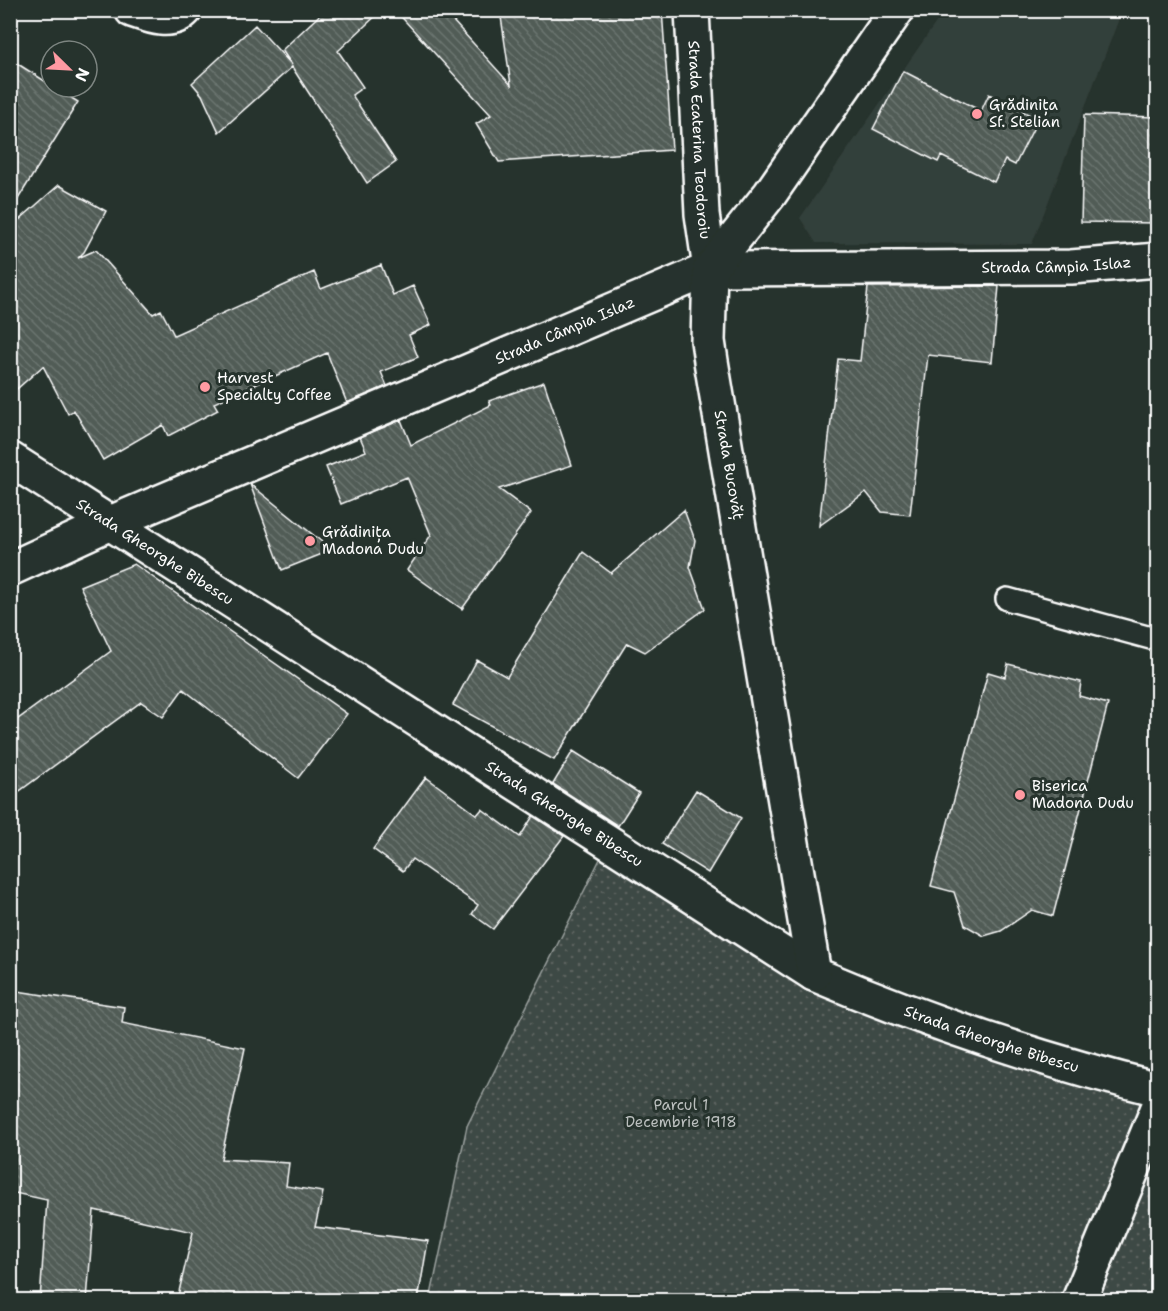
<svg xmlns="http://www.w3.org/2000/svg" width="1168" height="1311" font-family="'Shantell Sans',sans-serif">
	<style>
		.built { fill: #333f3a }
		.grass { fill: url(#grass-dots); stroke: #9ea4a2; stroke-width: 1.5 }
		.building { fill: url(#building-back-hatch); stroke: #fff; stroke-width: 1.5 }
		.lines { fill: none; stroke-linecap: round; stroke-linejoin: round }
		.lane-casing { stroke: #fff; stroke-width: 26 }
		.street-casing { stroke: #fff; stroke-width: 38 }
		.secondary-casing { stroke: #fff; stroke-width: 38 }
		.lane { stroke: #26332d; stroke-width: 21 }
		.street { stroke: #26332d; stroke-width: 33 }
		.secondary { stroke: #26332d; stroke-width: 33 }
		.poi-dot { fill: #ff9aa2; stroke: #26332d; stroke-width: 2 }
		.labels { text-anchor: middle; stroke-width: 6; stroke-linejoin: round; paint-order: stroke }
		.poi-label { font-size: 15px; fill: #fff; stroke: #26332d; text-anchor: start }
		.street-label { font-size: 15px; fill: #fff; stroke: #26332d }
		.park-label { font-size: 15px; fill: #bbbfbe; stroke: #26332d }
	</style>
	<defs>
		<pattern id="grass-dots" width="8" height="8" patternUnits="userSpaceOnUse" patternTransform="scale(1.5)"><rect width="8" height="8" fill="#3e4944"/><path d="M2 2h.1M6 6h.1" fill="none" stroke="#5b6460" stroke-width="1.8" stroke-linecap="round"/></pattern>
		<pattern id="building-back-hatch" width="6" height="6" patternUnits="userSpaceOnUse" patternTransform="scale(1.5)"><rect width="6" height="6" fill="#515c57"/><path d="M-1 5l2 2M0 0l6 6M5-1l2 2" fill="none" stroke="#6b7470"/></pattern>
	</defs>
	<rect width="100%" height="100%" fill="#26332d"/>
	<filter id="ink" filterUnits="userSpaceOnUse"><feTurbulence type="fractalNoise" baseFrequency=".0167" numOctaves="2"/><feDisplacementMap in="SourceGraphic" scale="12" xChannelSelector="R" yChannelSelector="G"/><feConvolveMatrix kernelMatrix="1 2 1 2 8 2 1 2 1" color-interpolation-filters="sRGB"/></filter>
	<g filter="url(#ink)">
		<path class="built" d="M 944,11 L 1122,11 L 1032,244 L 816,243 L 800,218 Z"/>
		<path class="grass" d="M 608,843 L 812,978 L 1157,1089 L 1157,1300 L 430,1300 L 467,1126 Z"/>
		<path class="building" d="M 325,10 L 382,10 L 338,51 L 363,87 L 352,95 L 396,162 L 367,183 L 292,67 L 219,132 L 202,95 L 192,83 L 255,25 L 292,65 L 282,50 Z
			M 395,10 L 443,10 L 511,85 L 500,10 L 662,10 L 672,150 L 499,162 L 476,124 L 491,115 Z
			M 10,59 L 78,102 L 10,212 Z
			M 903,71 L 981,111 L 989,94 L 1038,119 L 1015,165 L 1005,160 L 994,182 L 941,156 L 938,162 L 873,129 Z
			M 1084,115 L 1158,117 L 1158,223 L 1081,222 Z
			M 59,185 L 106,211 L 84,252 L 78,258 L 96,250 L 153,314 L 161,310 L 174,335 L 314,272 L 321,289 L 381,265 L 393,295 L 413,286 L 431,325 L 409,335 L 418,357 L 381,372 L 387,386 L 347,403 L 327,353 L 214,403 L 218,410 L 168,436 L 163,425 L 103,460 L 74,410 L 68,414 L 43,366 L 10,395 L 10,228 Z
			M 999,286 L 992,362 L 928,355 L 910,515 L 882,512 L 866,492 L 819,526 L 838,359 L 860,361 L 868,287 Z
			M 544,382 L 572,465 L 499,489 L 531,513 L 462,609 L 407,570 L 431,535 L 407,477 L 341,504 L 326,467 L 366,451 L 360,437 L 401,420 L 411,445 L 491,405 L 489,401 Z
			M 250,484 L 332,550 L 282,570 Z
			M 684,510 L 695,540 L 690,567 L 705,609 L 645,652 L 627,643 L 554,760 L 453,705 L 477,660 L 507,677 L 583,552 L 611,573 Z
			M 134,564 L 347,714 L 298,778 L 183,689 L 163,717 L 141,702 L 10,798 L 10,725 L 111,651 L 80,586 Z
			M 1008,664 L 1081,682 L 1079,696 L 1108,704 L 1053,916 L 1032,910 L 1001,931 L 984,936 L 965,925 L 954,892 L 931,886 L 988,672 L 1005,677 Z
			M 573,751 L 639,793 L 618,826 L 553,784 Z
			M 426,777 L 477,815 L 482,809 L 520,837 L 533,816 L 564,836 L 493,929 L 472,914 L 478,905 L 412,859 L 403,871 L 373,849 Z
			M 696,790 L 741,818 L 708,873 L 662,844 Z
			M 10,990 L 124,1007 L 122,1023 L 245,1048 L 221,1159 L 289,1163 L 286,1186 L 323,1192 L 315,1227 L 428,1241 L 418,1300 L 177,1300 L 193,1232 L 94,1210 L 87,1300 L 40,1300 L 47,1200 L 10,1192 Z"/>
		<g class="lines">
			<defs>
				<path id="lane" d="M 1007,599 L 1158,640"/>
				<g id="street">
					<path d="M 132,10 C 149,16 171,25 185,10"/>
					<path id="s1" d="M 692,10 L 702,214 L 710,269"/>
				</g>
				<g id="secondary">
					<path id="s2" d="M 10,459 L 814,974 C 925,1021 1041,1060 1158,1089"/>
					<path id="s3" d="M 10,569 L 108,524 L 710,269 L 1071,267 L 1158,260"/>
					<path d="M 814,974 L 711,361 L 708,341 L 710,269 L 770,194 L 897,10"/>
					<path d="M 1079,1300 L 1158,1108"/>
				</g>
			</defs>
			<use href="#lane" class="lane-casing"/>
			<use href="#street" class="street-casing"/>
			<use href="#secondary" class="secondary-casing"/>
			<use href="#lane" class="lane"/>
			<use href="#street" class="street"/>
			<use href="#secondary" class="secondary"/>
		</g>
	</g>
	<g class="poi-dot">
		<circle cx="977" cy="114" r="6"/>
		<circle cx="205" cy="387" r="6"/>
		<circle cx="310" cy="541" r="6"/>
		<circle cx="1020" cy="795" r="6"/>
	</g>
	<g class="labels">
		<g class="poi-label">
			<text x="989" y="110">Grădinița<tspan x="989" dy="17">Sf. Stelian</tspan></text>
			<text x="217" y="383">Harvest<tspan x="217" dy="17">Specialty Coffee</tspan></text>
			<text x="322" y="537">Grădinița<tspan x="322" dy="17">Madona Dudu</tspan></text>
			<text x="1032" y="791">Biserica<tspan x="1032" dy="17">Madona Dudu</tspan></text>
		</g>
		<g class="street-label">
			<text dy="5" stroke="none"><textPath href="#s1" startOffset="130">Strada Ecaterina Teodoroiu</textPath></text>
			<text dy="5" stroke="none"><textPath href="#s3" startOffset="1108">Strada Câmpia Islaz</textPath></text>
			<text dy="5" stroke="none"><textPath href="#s3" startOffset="604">Strada Câmpia Islaz</textPath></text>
			<text transform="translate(729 465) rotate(80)" y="5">Strada Bucovăț</text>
			<text dy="5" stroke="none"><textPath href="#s2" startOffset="172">Strada Gheorghe Bibescu</textPath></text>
			<text dy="5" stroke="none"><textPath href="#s2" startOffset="658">Strada Gheorghe Bibescu</textPath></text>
			<text dy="5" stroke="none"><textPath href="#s2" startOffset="1144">Strada Gheorghe Bibescu</textPath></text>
		</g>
		<g class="park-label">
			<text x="681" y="1110">Parcul 1<tspan x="681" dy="17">Decembrie 1918</tspan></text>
		</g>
	</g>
	<rect width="1168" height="1311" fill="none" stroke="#26332d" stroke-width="36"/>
	<rect x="18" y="18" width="1132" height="1275" fill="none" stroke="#fff" stroke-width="2" filter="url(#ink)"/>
	<g transform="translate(69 69) rotate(114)"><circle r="28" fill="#26332d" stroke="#7d8581" stroke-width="1.5"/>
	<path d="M0-4.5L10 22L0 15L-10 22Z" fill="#ff9aa2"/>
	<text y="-9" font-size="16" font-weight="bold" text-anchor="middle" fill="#ffffff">N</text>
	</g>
</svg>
